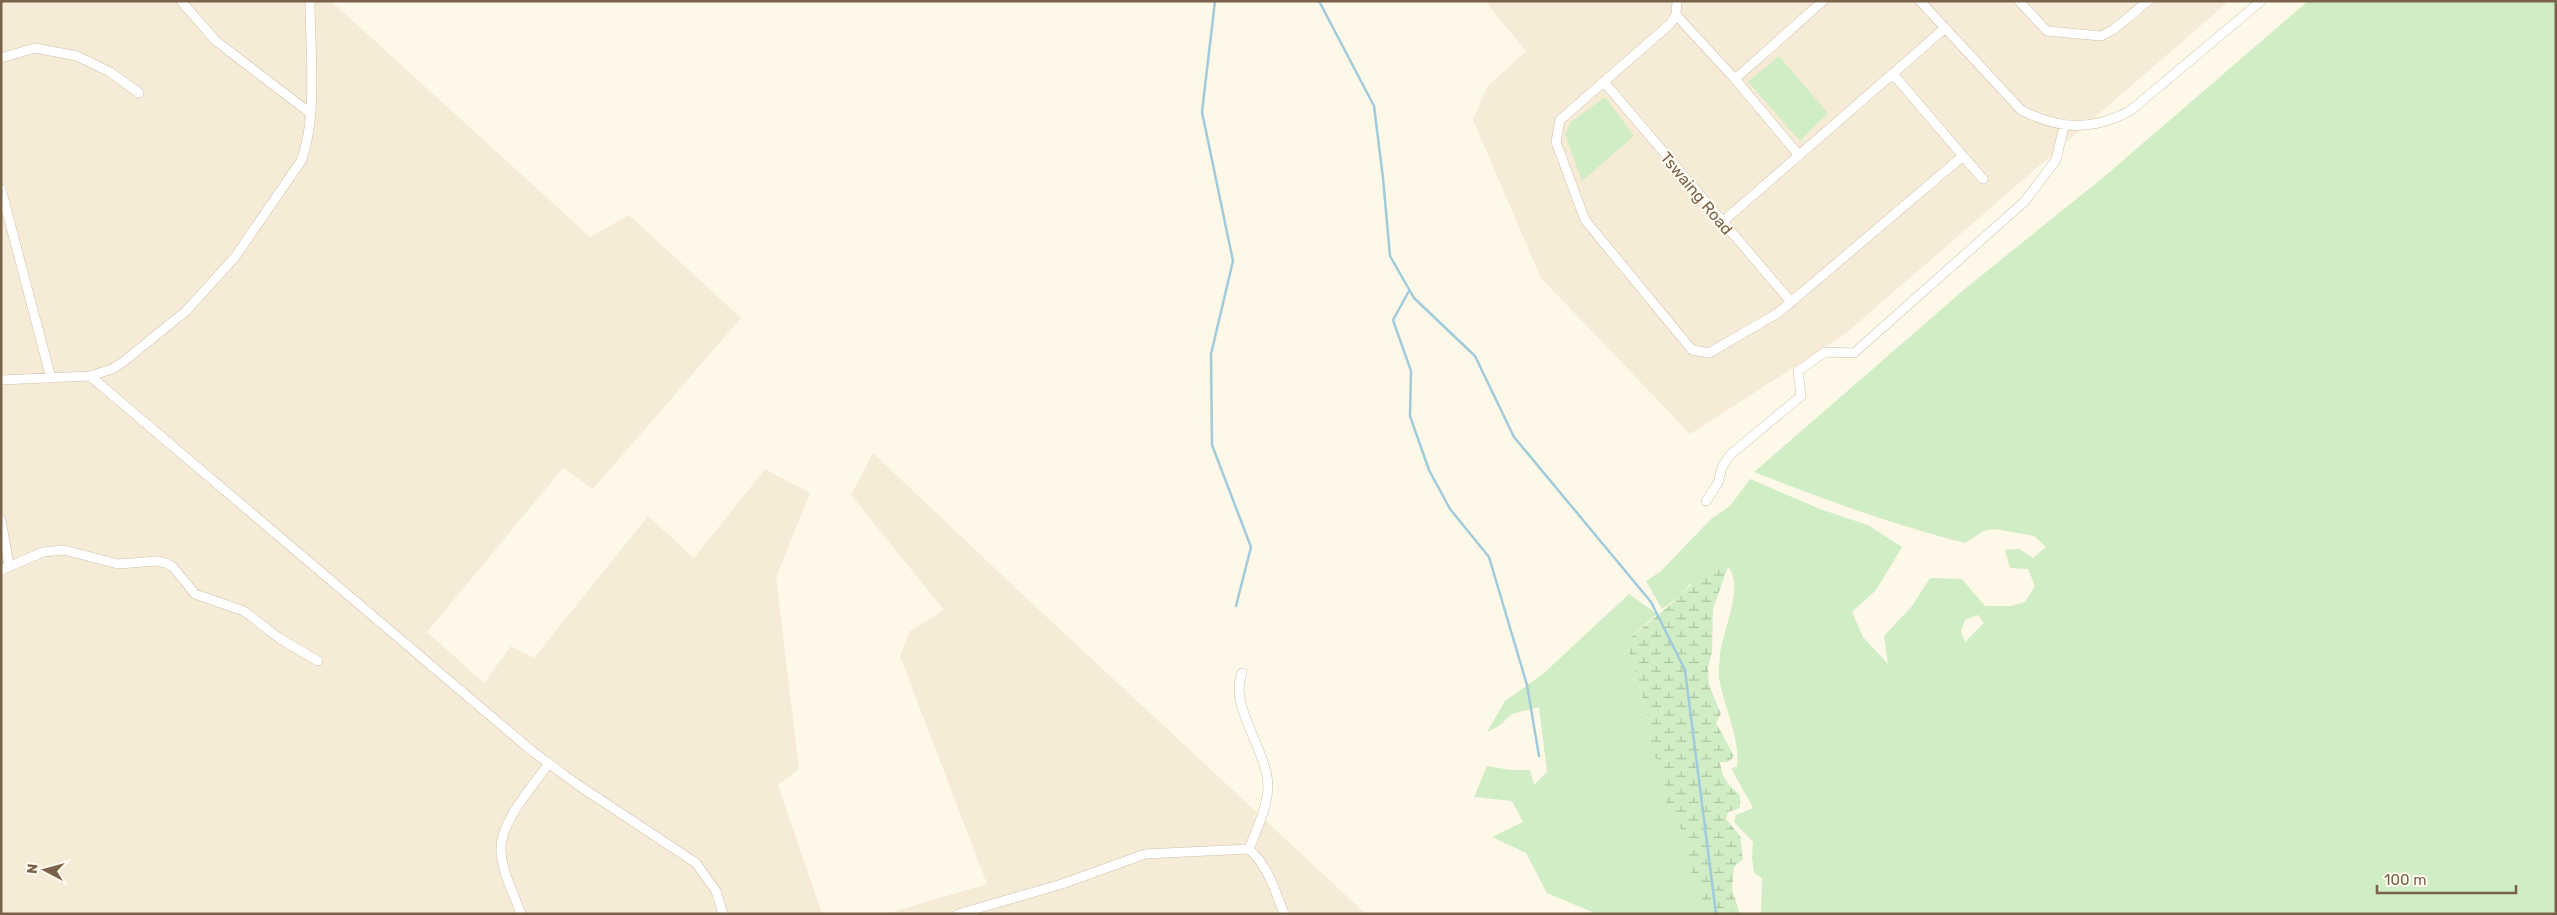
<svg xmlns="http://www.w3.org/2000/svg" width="2557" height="915" font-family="Rubik,sans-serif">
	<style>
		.residential { fill: #f6ebd6 }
		.green { fill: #d0edc5; fill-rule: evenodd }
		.wetland { fill: url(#wetland-marsh) }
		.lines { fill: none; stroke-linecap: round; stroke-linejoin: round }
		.stream { stroke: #a0cbdc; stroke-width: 2.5 }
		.minor-casing { stroke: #d1c1ac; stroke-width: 10 }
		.minor { stroke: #fff; stroke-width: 9 }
		.labels { text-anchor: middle; stroke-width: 4; stroke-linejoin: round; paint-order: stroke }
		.street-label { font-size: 16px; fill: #7a6149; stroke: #fffbf0 }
	</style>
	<defs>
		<pattern id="wetland-marsh" width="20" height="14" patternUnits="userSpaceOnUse" patternTransform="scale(1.25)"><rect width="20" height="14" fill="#d0edc5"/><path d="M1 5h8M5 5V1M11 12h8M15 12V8" fill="none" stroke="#aec3a2"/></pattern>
	</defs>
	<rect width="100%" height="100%" fill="#fef8e8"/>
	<path class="residential" d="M 1,1 L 331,1 L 590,237 L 629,215 L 741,318 L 593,489 L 563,468 L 427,632 L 484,683 L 511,646 L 534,658 L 648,516 L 694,558 L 765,469 L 810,493 L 776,577 L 799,769 L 778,785 L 822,914 L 1,914 Z
		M 1485,1 L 2229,1 L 1844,335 L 1690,434 L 1541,278 L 1473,120 L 1487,87 L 1526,51 Z
		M 873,453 L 1021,593 L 1366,914 L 886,914 L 987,884 L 900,656 L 910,631 L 944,610 L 851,495 Z"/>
	<path class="green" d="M 2308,1 L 2556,1 L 2556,914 L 1761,914 L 1762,878 L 1754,873 L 1752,858 L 1753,842 L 1734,822 L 1736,815 L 1753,808 L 1731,768 L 1737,767 C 1740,736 1724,708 1719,678 C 1718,670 1720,662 1720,655 C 1722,632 1745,586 1728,567 L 1708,578 L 1690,584 L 1682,595 L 1662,609 L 1646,581 L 1660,572 L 1711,519 L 1730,506 L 1750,479 L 1820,509 L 1868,525 L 1902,547 L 1876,590 L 1852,612 L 1863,637 L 1888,664 L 1884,636 L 1912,606 L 1930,578 L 1962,579 L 1985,606 L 2011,606 L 2025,602 L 2035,586 L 2028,569 L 2010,568 L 2005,550 L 2019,549 L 2033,558 L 2046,547 L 2034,536 L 1996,529 L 1983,531 L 1965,543 C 1893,525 1823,499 1754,472 L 1966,288 L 2105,176 ZM 1978,615 L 1984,623 L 1965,642 L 1961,631 L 1965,620 Z
		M 1779,56 L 1828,113 L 1800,141 L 1748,82 Z
		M 1605,97 L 1634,136 L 1582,181 L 1565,134 L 1571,122 Z
		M 1629,594 L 1657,614 L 1626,641 L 1648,718 L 1649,734 L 1657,758 L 1664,762 L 1673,820 L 1682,830 L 1690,869 L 1708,914 L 1589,914 L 1592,912 L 1547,893 L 1526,853 L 1492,837 L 1523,822 L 1512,801 L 1474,797 L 1487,766 L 1511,770 L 1530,770 L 1534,785 L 1547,772 L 1539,707 L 1512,714 L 1499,726 L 1487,732 L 1505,701 L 1543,674 Z"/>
	<path class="wetland" d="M 1718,563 L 1728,567 L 1713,608 L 1712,651 L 1708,668 L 1709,685 L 1721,714 L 1716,723 L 1734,756 L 1728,762 L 1720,762 C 1722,778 1728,785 1740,795 L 1740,808 L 1728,812 L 1726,819 L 1740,836 L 1743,859 L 1734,867 L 1732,889 L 1740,914 L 1708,914 L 1690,869 L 1682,830 L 1673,820 L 1665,799 L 1664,762 L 1649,755 L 1648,718 L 1626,641 L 1682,595 L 1700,574 L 1707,578 L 1708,572 Z"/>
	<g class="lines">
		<path class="stream" d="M 1215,1 L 1202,112 L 1233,261 L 1211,354 L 1212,445 L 1251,547 L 1236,606
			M 1319,1 L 1374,106 L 1383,178 L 1390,256 L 1414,298 L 1475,356 L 1514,437 L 1651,602 L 1685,670 L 1716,914
			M 1409,291 L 1393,320 L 1411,371 L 1410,416 L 1429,470 L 1450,509 L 1489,557 L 1527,685 L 1539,756"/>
		<defs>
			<path id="minor" d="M 181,1 L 216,41 L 310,113
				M 1677,1 L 1676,15 L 1670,24 L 1560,120 L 1556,142 L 1585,220 L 1692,350 L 1709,353 L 1778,313 L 1963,156 L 1893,74
				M 1920,1 L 2021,110 C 2060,130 2091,131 2130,111 L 2261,1
				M 2019,1 L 2047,31 L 2101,36 L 2113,30 L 2148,1
				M 1676,15 L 1735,79 L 1798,154
				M 1,58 L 35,48 L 77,56 L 110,72 L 139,93
				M 1735,79 L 1823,1
				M 1604,82 L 1791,302
				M 1963,156 L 1983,179
				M 1,189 L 51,378
				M 1721,223 L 1944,29
				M 90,376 L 532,751 L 578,785 L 696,863 L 716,891 L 723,914
				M 1,380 L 90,376 L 112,369 L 123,362 L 186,311 L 235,257 L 301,161 C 318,118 310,48 310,1
				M 1706,501 L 1718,483 L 1722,467 L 1730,455 L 1801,396 L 1798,371 L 1825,352 L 1854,353 L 2024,202 L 2056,160 L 2064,126
				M 1,520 L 9,565
				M 1,570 L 43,552 L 64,550 L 118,564 L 157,561 L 166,563 L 173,567 L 195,594 L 244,611 L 279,638 L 318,661
				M 1242,673 C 1228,706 1268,751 1268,787 C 1267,808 1257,829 1249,849
				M 1249,849 C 1268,866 1275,890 1284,914
				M 521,914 C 514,894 502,872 501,851 C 499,823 533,786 549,763
				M 958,914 L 1062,884 L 1145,854 L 1249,849"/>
		</defs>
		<use href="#minor" class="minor-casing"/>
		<use href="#minor" class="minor"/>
	</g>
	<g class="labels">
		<g class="street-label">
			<text transform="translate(1697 193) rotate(50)" y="6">Tswaing Road</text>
		</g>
	</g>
	<rect width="2557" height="915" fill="none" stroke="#7a6149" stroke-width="5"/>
	<g transform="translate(45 870) rotate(276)" stroke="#fffbf0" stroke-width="4" paint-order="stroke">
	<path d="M0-4L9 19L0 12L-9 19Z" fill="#7a6149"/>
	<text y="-8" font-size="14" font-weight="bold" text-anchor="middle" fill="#7a6149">N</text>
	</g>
	<path d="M2377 885v8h139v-8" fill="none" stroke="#7a6149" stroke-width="2.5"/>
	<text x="2384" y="885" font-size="15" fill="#7a6149" stroke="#fffbf0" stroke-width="4" paint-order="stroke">100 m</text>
</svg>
